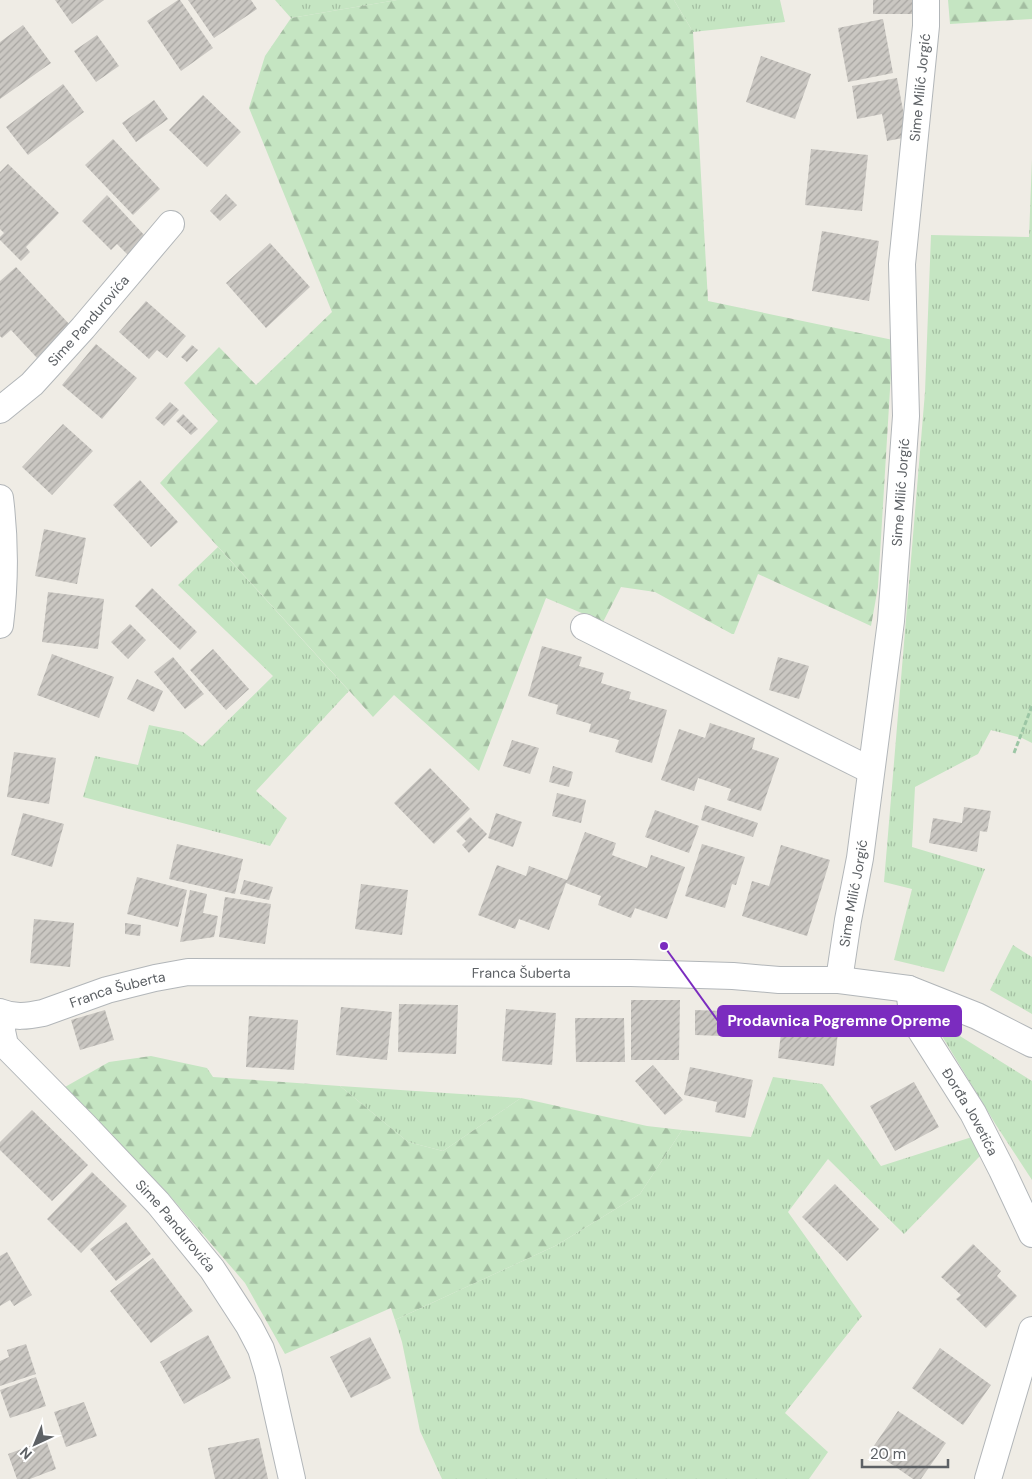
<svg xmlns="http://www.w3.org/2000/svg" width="1032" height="1479" font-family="'DM Sans',sans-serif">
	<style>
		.grass { fill: url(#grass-tufts) }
		.forest { fill: url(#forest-firs) }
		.building { fill: url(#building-hatch) }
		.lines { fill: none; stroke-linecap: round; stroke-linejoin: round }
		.street-casing { stroke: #b2b6b9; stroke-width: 28 }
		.path { stroke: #9cc6a5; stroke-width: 3; stroke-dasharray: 5 2.5; stroke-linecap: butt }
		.street { stroke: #fff; stroke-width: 26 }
		.labels { text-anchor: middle; stroke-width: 5; stroke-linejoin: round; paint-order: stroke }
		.street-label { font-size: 14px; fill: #5d6165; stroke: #fff }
		.leader { fill: none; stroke: #7b2cbf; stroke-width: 2 }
		.callout-dot { fill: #7b2cbf; stroke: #fff; stroke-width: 2 }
		.callout { fill: #7b2cbf; stroke: #7b2cbf; stroke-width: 2 }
		.callout-label { font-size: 15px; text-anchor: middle; font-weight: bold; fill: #fff }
	</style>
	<defs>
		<pattern id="grass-tufts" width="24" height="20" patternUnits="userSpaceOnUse" patternTransform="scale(1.25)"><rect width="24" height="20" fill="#c5e5c2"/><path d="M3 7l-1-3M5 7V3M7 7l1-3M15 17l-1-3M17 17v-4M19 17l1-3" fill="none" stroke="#a3bda1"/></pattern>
		<pattern id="forest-firs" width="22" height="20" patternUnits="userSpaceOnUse" patternTransform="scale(1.25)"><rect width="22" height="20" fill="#c5e5c2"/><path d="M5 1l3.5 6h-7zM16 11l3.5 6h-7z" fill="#a3bda1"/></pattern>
		<pattern id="building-hatch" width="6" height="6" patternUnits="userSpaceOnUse" patternTransform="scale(1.25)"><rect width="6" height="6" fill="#cac7c2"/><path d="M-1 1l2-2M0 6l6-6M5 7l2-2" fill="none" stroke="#a7a5a1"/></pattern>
	</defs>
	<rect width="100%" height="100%" fill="#efece5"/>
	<path class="grass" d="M 275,0 L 397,0 L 291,18 Z
		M 674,0 L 780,0 L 785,22 L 693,32 Z
		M 1032,159 L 1032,743 L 1022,738 L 991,730 L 978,754 L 915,787 L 912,847 L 985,869 L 944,972 L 894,960 L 912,889 L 884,882 L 925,392 L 931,235 L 1029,237 Z
		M 218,547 L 349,691 L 256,791 L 287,818 L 270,846 L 83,797 L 95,756 L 138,765 L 149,725 L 183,732 L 202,746 L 273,676 L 178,585 Z
		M 1013,945 L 1032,957 L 1032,1014 L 990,990 Z
		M 931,1018 L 1032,1081 L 1032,1180 L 996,1125 Z
		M 773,1077 L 822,1084 L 881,1166 L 972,1137 L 980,1156 L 904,1234 L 828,1159 L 788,1212 L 862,1316 L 785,1413 L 828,1452 L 809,1479 L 442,1479 L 420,1431 L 402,1342 L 395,1320 L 557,1245 L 640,1194 L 682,1130 L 751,1137 Z
		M 340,1086 L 521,1098 L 443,1151 L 408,1142 Z"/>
	<path class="forest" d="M 397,0 L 674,0 L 693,32 L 708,301 L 893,340 L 878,587 L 871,626 L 758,574 L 734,634 L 732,634 L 655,592 L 621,587 L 603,622 L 546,598 L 479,771 L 394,695 L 373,717 L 160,483 L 218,421 L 184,383 L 219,347 L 256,385 L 332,312 L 249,108 L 265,56 L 291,18 Z
		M 948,0 L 1032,0 L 1032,19 L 950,24 Z
		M 151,1056 L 207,1068 L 213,1077 L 340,1086 L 408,1142 L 443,1151 L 521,1098 L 647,1126 L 682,1130 L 640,1194 L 557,1245 L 395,1320 L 391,1308 L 285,1354 L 245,1283 L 164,1189 L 65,1087 L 109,1062 Z"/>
	<path class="building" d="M 55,0 L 104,0 L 72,24 Z
		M 178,0 L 180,0 L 213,48 L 181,71 L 147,21 Z
		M 188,0 L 251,0 L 257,9 L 214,38 Z
		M 873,0 L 916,0 L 917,14 L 873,14 Z
		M 883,19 L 893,73 L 848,82 L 838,28 Z
		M 23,25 L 51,63 L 0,99 L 0,42 Z
		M 97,35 L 119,66 L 96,82 L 74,51 Z
		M 761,56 L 811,74 L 795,119 L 746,102 Z
		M 897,78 L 908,137 L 887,141 L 882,114 L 857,119 L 852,86 Z
		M 63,84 L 84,112 L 28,155 L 6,127 Z
		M 203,95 L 241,132 L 207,167 L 169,130 Z
		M 154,100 L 168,119 L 136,142 L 122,123 Z
		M 113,139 L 160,189 L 133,215 L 85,165 Z
		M 811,149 L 868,155 L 862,211 L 805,205 Z
		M 8,164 L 59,213 L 26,247 L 30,252 L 21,261 L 0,240 L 0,237 L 4,233 L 0,229 L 0,172 Z
		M 226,194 L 237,205 L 220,221 L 210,211 Z
		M 107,195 L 146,237 L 128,255 L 117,244 L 111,250 L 82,221 Z
		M 822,231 L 879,241 L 869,301 L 812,291 Z
		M 270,243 L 310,287 L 266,328 L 226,283 Z
		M 16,267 L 71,326 L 37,358 L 11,330 L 2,338 L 0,336 L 0,281 Z
		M 146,301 L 186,336 L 167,358 L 157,350 L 149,359 L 119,332 Z
		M 96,344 L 137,378 L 102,419 L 62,385 Z
		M 192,345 L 198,350 L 187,362 L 181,357 Z
		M 170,402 L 179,410 L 164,426 L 155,418 Z
		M 183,414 L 198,429 L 191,435 L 176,421 Z
		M 63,424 L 93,451 L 52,495 L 22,467 Z
		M 140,480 L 178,522 L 151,547 L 113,505 Z
		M 44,529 L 86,538 L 77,584 L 35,576 Z
		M 152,588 L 197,632 L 180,650 L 135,606 Z
		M 48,592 L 104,599 L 98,649 L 42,642 Z
		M 130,624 L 146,640 L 128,659 L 111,642 Z
		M 542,646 L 582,657 L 579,666 L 604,673 L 601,683 L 631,692 L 629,699 L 667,710 L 652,763 L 615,752 L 619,740 L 589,732 L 591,724 L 556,714 L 558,705 L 528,696 Z
		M 213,649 L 249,689 L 226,710 L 190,670 Z
		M 52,654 L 114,677 L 99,718 L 37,695 Z
		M 173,657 L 204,694 L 185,709 L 154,672 Z
		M 778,657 L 809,666 L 799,699 L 769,690 Z
		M 137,679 L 163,691 L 154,712 L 127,699 Z
		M 710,723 L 755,738 L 752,749 L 779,758 L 761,811 L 727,800 L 731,789 L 698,778 L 694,791 L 661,780 L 679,729 L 705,738 Z
		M 512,740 L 539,748 L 530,774 L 503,766 Z
		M 14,752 L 56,758 L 49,804 L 7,797 Z
		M 553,766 L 573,772 L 569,787 L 549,782 Z
		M 430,768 L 470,809 L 434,844 L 394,803 Z
		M 557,793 L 586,800 L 581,823 L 552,816 Z
		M 705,805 L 758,823 L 753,837 L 701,820 Z
		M 964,807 L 991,811 L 987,832 L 980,831 L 977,852 L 929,843 L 933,818 L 962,823 Z
		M 655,810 L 699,826 L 689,853 L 645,837 Z
		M 23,813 L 64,824 L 52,867 L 11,855 Z
		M 496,813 L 522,822 L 513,847 L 488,838 Z
		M 470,817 L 487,834 L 469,853 L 462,845 L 466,841 L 456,831 Z
		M 585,832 L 616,843 L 612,855 L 647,868 L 651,855 L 685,867 L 667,919 L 635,908 L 631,918 L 598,905 L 601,896 L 566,883 L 549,930 L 519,919 L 515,929 L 478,915 L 497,865 L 526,876 L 529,866 L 567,880 Z
		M 177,844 L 243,859 L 235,894 L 169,879 Z
		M 702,844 L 745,857 L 736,885 L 732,884 L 725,908 L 685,896 Z
		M 781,845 L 830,860 L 807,936 L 742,916 L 752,881 L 769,886 Z
		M 137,877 L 187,890 L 178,927 L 127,914 Z
		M 244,880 L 273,887 L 269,900 L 240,894 Z
		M 361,884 L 408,890 L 402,935 L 355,929 Z
		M 190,890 L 207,894 L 203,913 L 218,916 L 214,937 L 180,942 Z
		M 225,897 L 271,904 L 265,944 L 219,937 Z
		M 34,919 L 74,923 L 70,967 L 30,963 Z
		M 125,923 L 141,925 L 140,936 L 125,934 Z
		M 631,1000 L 680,1000 L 679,1060 L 631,1060 Z
		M 399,1004 L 458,1005 L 456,1054 L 398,1052 Z
		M 341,1007 L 392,1012 L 387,1060 L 336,1055 Z
		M 506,1009 L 556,1013 L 552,1065 L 502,1061 Z
		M 784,1009 L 840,1016 L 834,1066 L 778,1058 Z
		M 105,1010 L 114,1040 L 80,1050 L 71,1020 Z
		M 695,1010 L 722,1011 L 721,1036 L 695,1035 Z
		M 249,1016 L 298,1020 L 294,1070 L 246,1067 Z
		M 575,1018 L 624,1018 L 625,1062 L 576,1062 Z
		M 653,1065 L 683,1100 L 665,1115 L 635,1081 Z
		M 690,1067 L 753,1080 L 745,1118 L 715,1112 L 717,1102 L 684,1095 Z
		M 914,1082 L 939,1127 L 895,1151 L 870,1106 Z
		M 32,1110 L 88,1165 L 52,1201 L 0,1150 L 0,1142 Z
		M 92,1172 L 127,1206 L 81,1253 L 47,1219 Z
		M 835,1184 L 879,1229 L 847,1261 L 802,1217 Z
		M 126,1222 L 151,1254 L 116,1281 L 90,1249 Z
		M 973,1244 L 1001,1271 L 997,1276 L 1017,1296 L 986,1328 L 956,1299 L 961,1295 L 941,1277 Z
		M 7,1252 L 32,1295 L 14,1306 L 10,1300 L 0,1306 L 0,1256 Z
		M 153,1258 L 193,1311 L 151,1343 L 110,1291 Z
		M 208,1335 L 231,1378 L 184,1404 L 160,1362 Z
		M 370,1337 L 391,1378 L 351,1398 L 330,1357 Z
		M 26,1344 L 36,1374 L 0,1386 L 0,1361 L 9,1357 L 7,1350 Z
		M 940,1348 L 991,1385 L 963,1425 L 912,1388 Z
		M 36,1377 L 46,1406 L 10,1418 L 0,1390 Z
		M 84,1402 L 97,1436 L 66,1447 L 54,1412 Z
		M 898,1411 L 946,1443 L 921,1479 L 913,1479 L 871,1450 Z
		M 259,1438 L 268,1479 L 215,1479 L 208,1448 Z
		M 46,1440 L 56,1469 L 30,1479 L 17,1479 L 8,1454 Z"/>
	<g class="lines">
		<defs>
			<g id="street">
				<path id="s1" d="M 0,410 L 32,384 L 83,328 L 171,224"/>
				<path d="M 0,498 C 5,538 5,584 0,625"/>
				<path d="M 584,627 L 870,770"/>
				<path id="s2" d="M 839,980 L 848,920 L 860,858 L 891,621 L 906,416 L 902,264 L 926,26 L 926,0"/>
				<path id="s3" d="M 909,989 L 912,1013 L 916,1023 L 973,1113 L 1002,1170 L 1032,1234"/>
				<path id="s4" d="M 0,1012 C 14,1018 28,1016 43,1013 L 107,990 L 155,978 L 188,972 L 631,973 L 733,976 L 779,980 L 839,980 L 909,989 L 977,1016 L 1032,1044"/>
				<path id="s5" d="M 3,1014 L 2,1031 L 5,1045 L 84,1125 L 158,1203 L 212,1269 L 249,1326 L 261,1349 L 268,1372 L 292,1479"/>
				<path d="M 988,1479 L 1032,1330"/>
			</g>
		</defs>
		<use href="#street" class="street-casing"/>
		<path class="path" d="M 1014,753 L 1032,706"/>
		<use href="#street" class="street"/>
	</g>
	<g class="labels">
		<g class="street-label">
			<text dy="5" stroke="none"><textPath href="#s2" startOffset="898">Sime Milić Jorgić</textPath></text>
			<text dy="5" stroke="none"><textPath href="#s1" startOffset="126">Sime Pandurovića</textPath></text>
			<text dy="5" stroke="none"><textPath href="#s2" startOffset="492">Sime Milić Jorgić</textPath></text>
			<text dy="5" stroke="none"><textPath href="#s2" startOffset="88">Sime Milić Jorgić</textPath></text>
			<text dy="5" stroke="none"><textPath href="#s4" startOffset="528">Franca Šuberta</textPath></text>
			<text dy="5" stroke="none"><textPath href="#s4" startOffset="122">Franca Šuberta</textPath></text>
			<text dy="5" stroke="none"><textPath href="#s3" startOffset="139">Đorđa Jovetića</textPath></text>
			<text dy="5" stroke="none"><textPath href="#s5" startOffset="280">Sime Pandurovića</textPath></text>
		</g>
	</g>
	<path class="leader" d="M664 946L718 1021"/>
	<circle class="callout-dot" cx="664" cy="946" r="5"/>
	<rect class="callout" x="718" y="1006" width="243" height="30" rx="5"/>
	<g class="callout-label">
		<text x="839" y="1026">Prodavnica Pogremne Opreme</text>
	</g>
	<g transform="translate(35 1444) rotate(224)" stroke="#ffffff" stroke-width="4" paint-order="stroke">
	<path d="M0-4L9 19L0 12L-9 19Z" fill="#5d6165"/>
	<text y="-8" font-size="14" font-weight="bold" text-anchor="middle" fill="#5d6165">N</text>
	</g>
	<path d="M862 1459v8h86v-8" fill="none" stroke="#5d6165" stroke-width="2.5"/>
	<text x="870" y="1459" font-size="15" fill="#5d6165" stroke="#ffffff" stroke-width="4" paint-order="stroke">20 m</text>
</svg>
